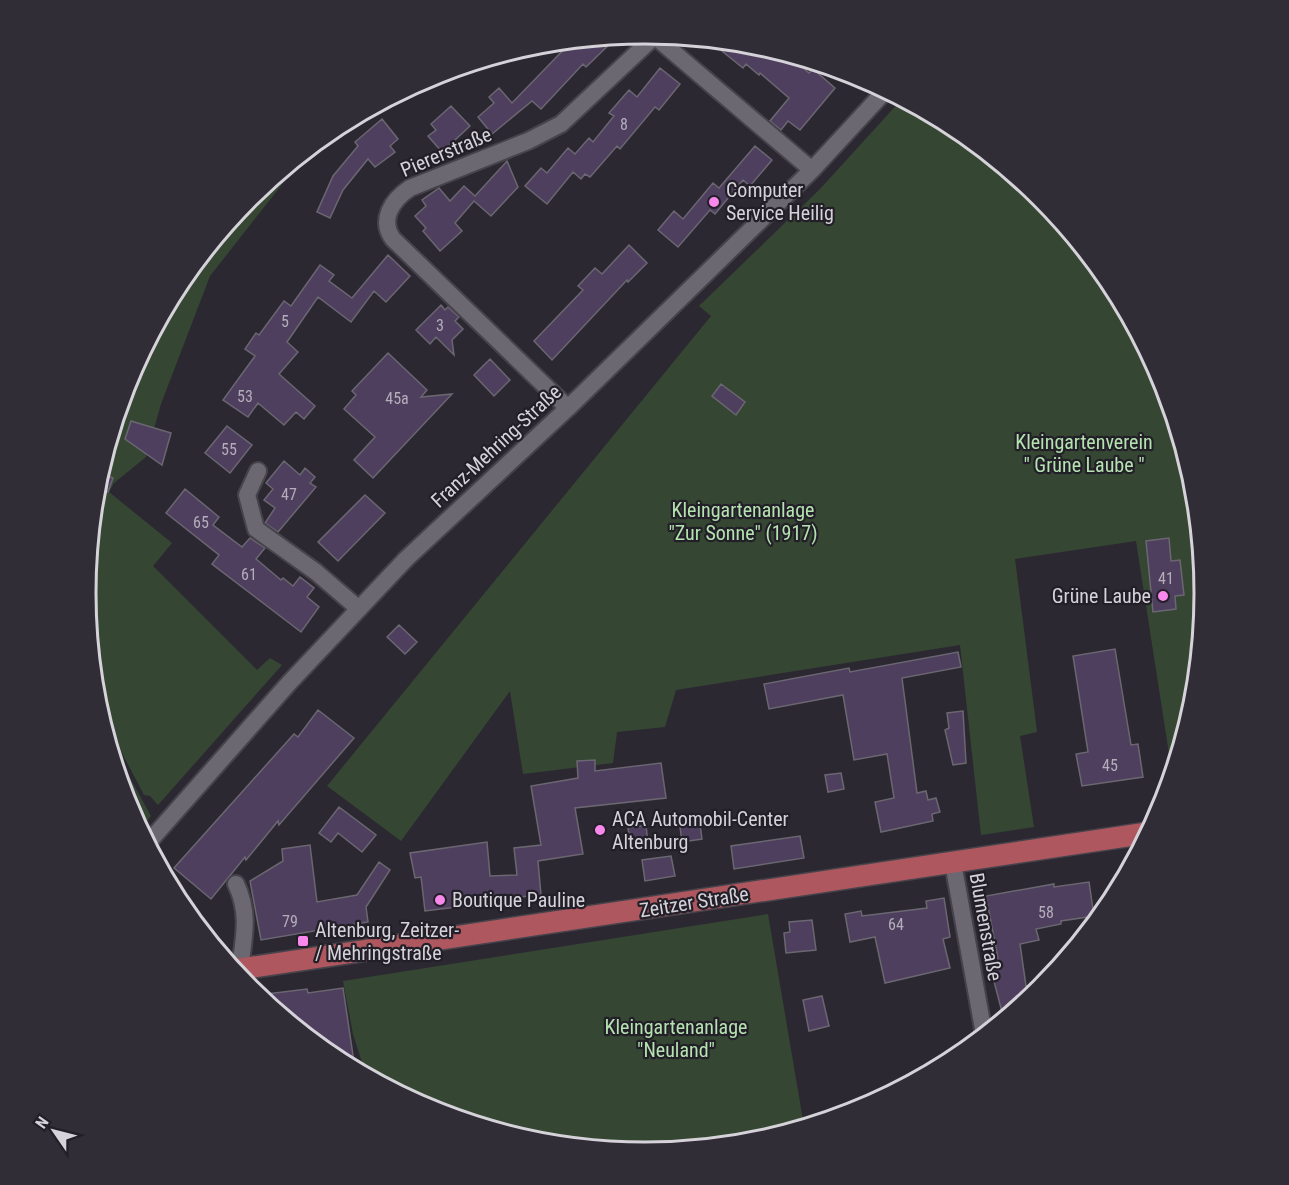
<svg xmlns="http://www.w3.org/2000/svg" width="1289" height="1185" font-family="'Roboto Condensed',sans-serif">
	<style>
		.green { fill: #354733 }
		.building { fill: #4e3f5f; stroke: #6b6771; stroke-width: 1.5 }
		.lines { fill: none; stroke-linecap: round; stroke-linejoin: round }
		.minor-casing { stroke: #47434b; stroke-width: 20 }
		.major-casing { stroke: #47434b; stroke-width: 24 }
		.minor { stroke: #6c6872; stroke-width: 16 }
		.major { stroke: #ae575f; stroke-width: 21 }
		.poi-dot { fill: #f888eb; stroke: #231f28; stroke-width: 2 }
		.labels { text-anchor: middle; stroke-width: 4.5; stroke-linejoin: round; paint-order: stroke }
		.number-label { font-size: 16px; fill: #b3aeba }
		.street-label { font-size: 20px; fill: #d5d3d9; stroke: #231f28 }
		.poi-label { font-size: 20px; fill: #d5d3d9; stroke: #231f28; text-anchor: start }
		.park-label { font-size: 20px; fill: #b4e3af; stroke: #231f28 }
		.rim { fill: none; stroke: #d5d3d9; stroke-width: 3 }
	</style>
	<rect width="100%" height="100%" fill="#2c2832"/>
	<path class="green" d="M 902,99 L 956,127 L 1040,197 L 1110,282 L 1162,379 L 1193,484 L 1204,593 L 1193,702 L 1172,773 L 1136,541 L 1015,559 L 1037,732 L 1020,736 L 1034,827 L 981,835 L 960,645 L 676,690 L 665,727 L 617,732 L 613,763 L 523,774 L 510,691 L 401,841 L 327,786 L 711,316 L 699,306 L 820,189 Z
		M 334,127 L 291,173 L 210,276 L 161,404 L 146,457 L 114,483 L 109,492 L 172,543 L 153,566 L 257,670 L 270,658 L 282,665 L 158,805 L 150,796 L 144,795 L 123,755 L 93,674 L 85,592 L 96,483 L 128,378 L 179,281 L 249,197 Z
		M 105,732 L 151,816 L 140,830 L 127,806 Z
		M 768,914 L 804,1126 L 753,1141 L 644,1152 L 535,1141 L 430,1109 L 366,1075 L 353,1034 L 343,981 Z"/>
	<path class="building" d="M 619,35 L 586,67 L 583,64 L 541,109 L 532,101 L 492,134 L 478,117 L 494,103 L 489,97 L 499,88 L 512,103 L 573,40 Z
		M 707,39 L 754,44 L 787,54 L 809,73 L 813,69 L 835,88 L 800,130 L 788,121 L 781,130 L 770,121 L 789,98 L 760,73 L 759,75 L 746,64 L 743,68 Z
		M 660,68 L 680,84 L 659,110 L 655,107 L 620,149 L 617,146 L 590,177 L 585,174 L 581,179 L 573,172 L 547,204 L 525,186 L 541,168 L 547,173 L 568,148 L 575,154 L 589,138 L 593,142 L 614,116 L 609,113 L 629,90 L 637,97 Z
		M 451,106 L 470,126 L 442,152 L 428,136 L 436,130 L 431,124 Z
		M 382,119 L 398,139 L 390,146 L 395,152 L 375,167 L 368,159 L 343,190 L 330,218 L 317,212 L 333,176 L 358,146 L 355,142 Z
		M 755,146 L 772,160 L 750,186 L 743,180 L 715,214 L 710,210 L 678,247 L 658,230 L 674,211 L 683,219 L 713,183 L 719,188 Z
		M 507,161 L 518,187 L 491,216 L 474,201 L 455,223 L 462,231 L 440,251 L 423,231 L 426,228 L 415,216 L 426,206 L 422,200 L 439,188 L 450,201 L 464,186 L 475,196 Z
		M 629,245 L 647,263 L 628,282 L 627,280 L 552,360 L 534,341 L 583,290 L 578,286 L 595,268 L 602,274 Z
		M 388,255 L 410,276 L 386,302 L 374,291 L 351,322 L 318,297 L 287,342 L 298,352 L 279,374 L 315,406 L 304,419 L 296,412 L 284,425 L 258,403 L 248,417 L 223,400 L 255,356 L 245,349 L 256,333 L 259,335 L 284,301 L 291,306 L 320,265 L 334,275 L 329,281 L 352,298 Z
		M 441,305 L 445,310 L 448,307 L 459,317 L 455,321 L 463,329 L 452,340 L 454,355 L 436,337 L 430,344 L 416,330 Z
		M 388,353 L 427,390 L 421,397 L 452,394 L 373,478 L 354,460 L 375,437 L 344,409 L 356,395 L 352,391 Z
		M 490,359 L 510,380 L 494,396 L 474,375 Z
		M 721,384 L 745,402 L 736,415 L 712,396 Z
		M 131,421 L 171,433 L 162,465 L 125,439 Z
		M 227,426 L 252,445 L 230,473 L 205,453 Z
		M 284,461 L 300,475 L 305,468 L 315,477 L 310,483 L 316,487 L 278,532 L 265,523 L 275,508 L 264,500 L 273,489 L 266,483 Z
		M 99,473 L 113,478 L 108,492 L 95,487 Z
		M 185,489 L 219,517 L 213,525 L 242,547 L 250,538 L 265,548 L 256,559 L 281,580 L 283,578 L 293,586 L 300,577 L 314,588 L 307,597 L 319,607 L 301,632 L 212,564 L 219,555 L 166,513 Z
		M 365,495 L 385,513 L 338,561 L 318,542 Z
		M 1169,538 L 1171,561 L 1180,560 L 1184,595 L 1175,596 L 1176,609 L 1153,612 L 1146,541 Z
		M 399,625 L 417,642 L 405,654 L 387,637 Z
		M 1115,649 L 1131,745 L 1138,744 L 1143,777 L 1082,786 L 1076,754 L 1088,752 L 1073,656 Z
		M 958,652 L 961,667 L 902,678 L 917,793 L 926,791 L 928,800 L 936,798 L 940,812 L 932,814 L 933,821 L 881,832 L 875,802 L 894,798 L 887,754 L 854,760 L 843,695 L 769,709 L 764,684 L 849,668 L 850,672 Z
		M 318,710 L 354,738 L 279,825 L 278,821 L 246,860 L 245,857 L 211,899 L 174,868 L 294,734 L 298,737 Z
		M 963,711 L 966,763 L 953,765 L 945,730 L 949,728 L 947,713 Z
		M 595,760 L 595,771 L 661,763 L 666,798 L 575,808 L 583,854 L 538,861 L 541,895 L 508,898 L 508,902 L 465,908 L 465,906 L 425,911 L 421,877 L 415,878 L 410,853 L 487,842 L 490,876 L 517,875 L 514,848 L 541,845 L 531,786 L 578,778 L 577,761 Z
		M 841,773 L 844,789 L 828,792 L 825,775 Z
		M 339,807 L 376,835 L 362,852 L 338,833 L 331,842 L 319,833 Z
		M 700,824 L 702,839 L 682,842 L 680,827 Z
		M 646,825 L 648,844 L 631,846 L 628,828 Z
		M 800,836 L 804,858 L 734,869 L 731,846 Z
		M 310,845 L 317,902 L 357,895 L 379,862 L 390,870 L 366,907 L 368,922 L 261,940 L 250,881 L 283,861 L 282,849 Z
		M 671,856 L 675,876 L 645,881 L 642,860 Z
		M 1089,882 L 1094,916 L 1061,921 L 1061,924 L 1036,929 L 1039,940 L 1020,944 L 1026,986 L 1044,983 L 1014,1010 L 1002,1012 L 991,970 L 1000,969 L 986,896 L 1054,884 L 1054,887 Z
		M 944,898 L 950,937 L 943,939 L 950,968 L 885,983 L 875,937 L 850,942 L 845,914 L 861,911 L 862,916 L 927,908 L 926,901 Z
		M 812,920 L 816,950 L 786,953 L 784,933 L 790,932 L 789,922 Z
		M 343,988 L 355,1069 L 333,1058 L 258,995 L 307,989 L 308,993 Z
		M 822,996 L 829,1026 L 809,1031 L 803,1000 Z"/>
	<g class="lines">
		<defs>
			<path id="minor" d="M 652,34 L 812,170
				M 568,408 L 393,239 C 379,220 392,200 410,188 L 528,141 L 561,124 L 657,34
				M 258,471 L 247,495 L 256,529 L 316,572 L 359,609
				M 147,844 L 289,683 L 406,559 L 568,408 L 812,170 L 886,90
				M 953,863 L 984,1034
				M 236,884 C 250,913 244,937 240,968"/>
			<path id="major" d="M 234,970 L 1147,833"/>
		</defs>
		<use href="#minor" class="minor-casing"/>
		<use href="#major" class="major-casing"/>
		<use href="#minor" class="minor"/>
		<use href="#major" class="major"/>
	</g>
	<g class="poi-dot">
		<circle cx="714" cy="202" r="6"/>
		<circle cx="1163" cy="596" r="6"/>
		<circle cx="600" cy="830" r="6"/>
		<circle cx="440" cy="900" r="6"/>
		<rect x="297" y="935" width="12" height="12" rx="3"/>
	</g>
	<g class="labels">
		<g class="number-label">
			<text x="624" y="130">8</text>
			<text x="285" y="327">5</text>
			<text x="440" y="331">3</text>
			<text x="245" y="402">53</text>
			<text x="397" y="404">45a</text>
			<text x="229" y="455">55</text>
			<text x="289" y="500">47</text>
			<text x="201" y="528">65</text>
			<text x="249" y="580">61</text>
			<text x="1166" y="584">41</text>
			<text x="1110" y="771">45</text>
			<text x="1046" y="918">58</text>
			<text x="290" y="927">79</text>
			<text x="896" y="930">64</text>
		</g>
		<g class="street-label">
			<text transform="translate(446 152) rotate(-23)" y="7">Piererstraße</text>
			<text transform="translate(496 446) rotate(-43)" y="7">Franz-Mehring-Straße</text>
			<text transform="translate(694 902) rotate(-9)" y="7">Zeitzer Straße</text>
			<text transform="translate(986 927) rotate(80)" y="7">Blumenstraße</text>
		</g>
		<g class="poi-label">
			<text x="726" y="197">Computer<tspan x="726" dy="23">Service Heilig</tspan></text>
			<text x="1151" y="603" text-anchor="end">Grüne Laube</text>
			<text x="612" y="826">ACA Automobil-Center<tspan x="612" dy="23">Altenburg</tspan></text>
			<text x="452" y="907">Boutique Pauline</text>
			<text x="315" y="937">Altenburg, Zeitzer-<tspan x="315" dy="23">/ Mehringstraße</tspan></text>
		</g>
		<g class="park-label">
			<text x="1084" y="449">Kleingartenverein<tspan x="1084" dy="23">" Grüne Laube "</tspan></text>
			<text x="743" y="517">Kleingartenanlage<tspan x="743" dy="23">"Zur Sonne" (1917)</tspan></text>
			<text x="676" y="1034">Kleingartenanlage<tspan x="676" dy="23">"Neuland"</tspan></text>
		</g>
	</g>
	<path d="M0 0H1289V1185H0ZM96 593a549 549 0 1 1 1098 0a549 549 0 1 1-1098 0Z" fill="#312d36" fill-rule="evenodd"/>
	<path class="rim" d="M96 593a549 549 0 1 1 1098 0a549 549 0 1 1-1098 0Z"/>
	<g transform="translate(54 1131) rotate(305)" stroke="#231f28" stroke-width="4.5" paint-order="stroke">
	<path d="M0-4.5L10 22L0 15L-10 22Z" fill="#d5d3d9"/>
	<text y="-9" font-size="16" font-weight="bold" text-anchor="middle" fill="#d5d3d9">N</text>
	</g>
</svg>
